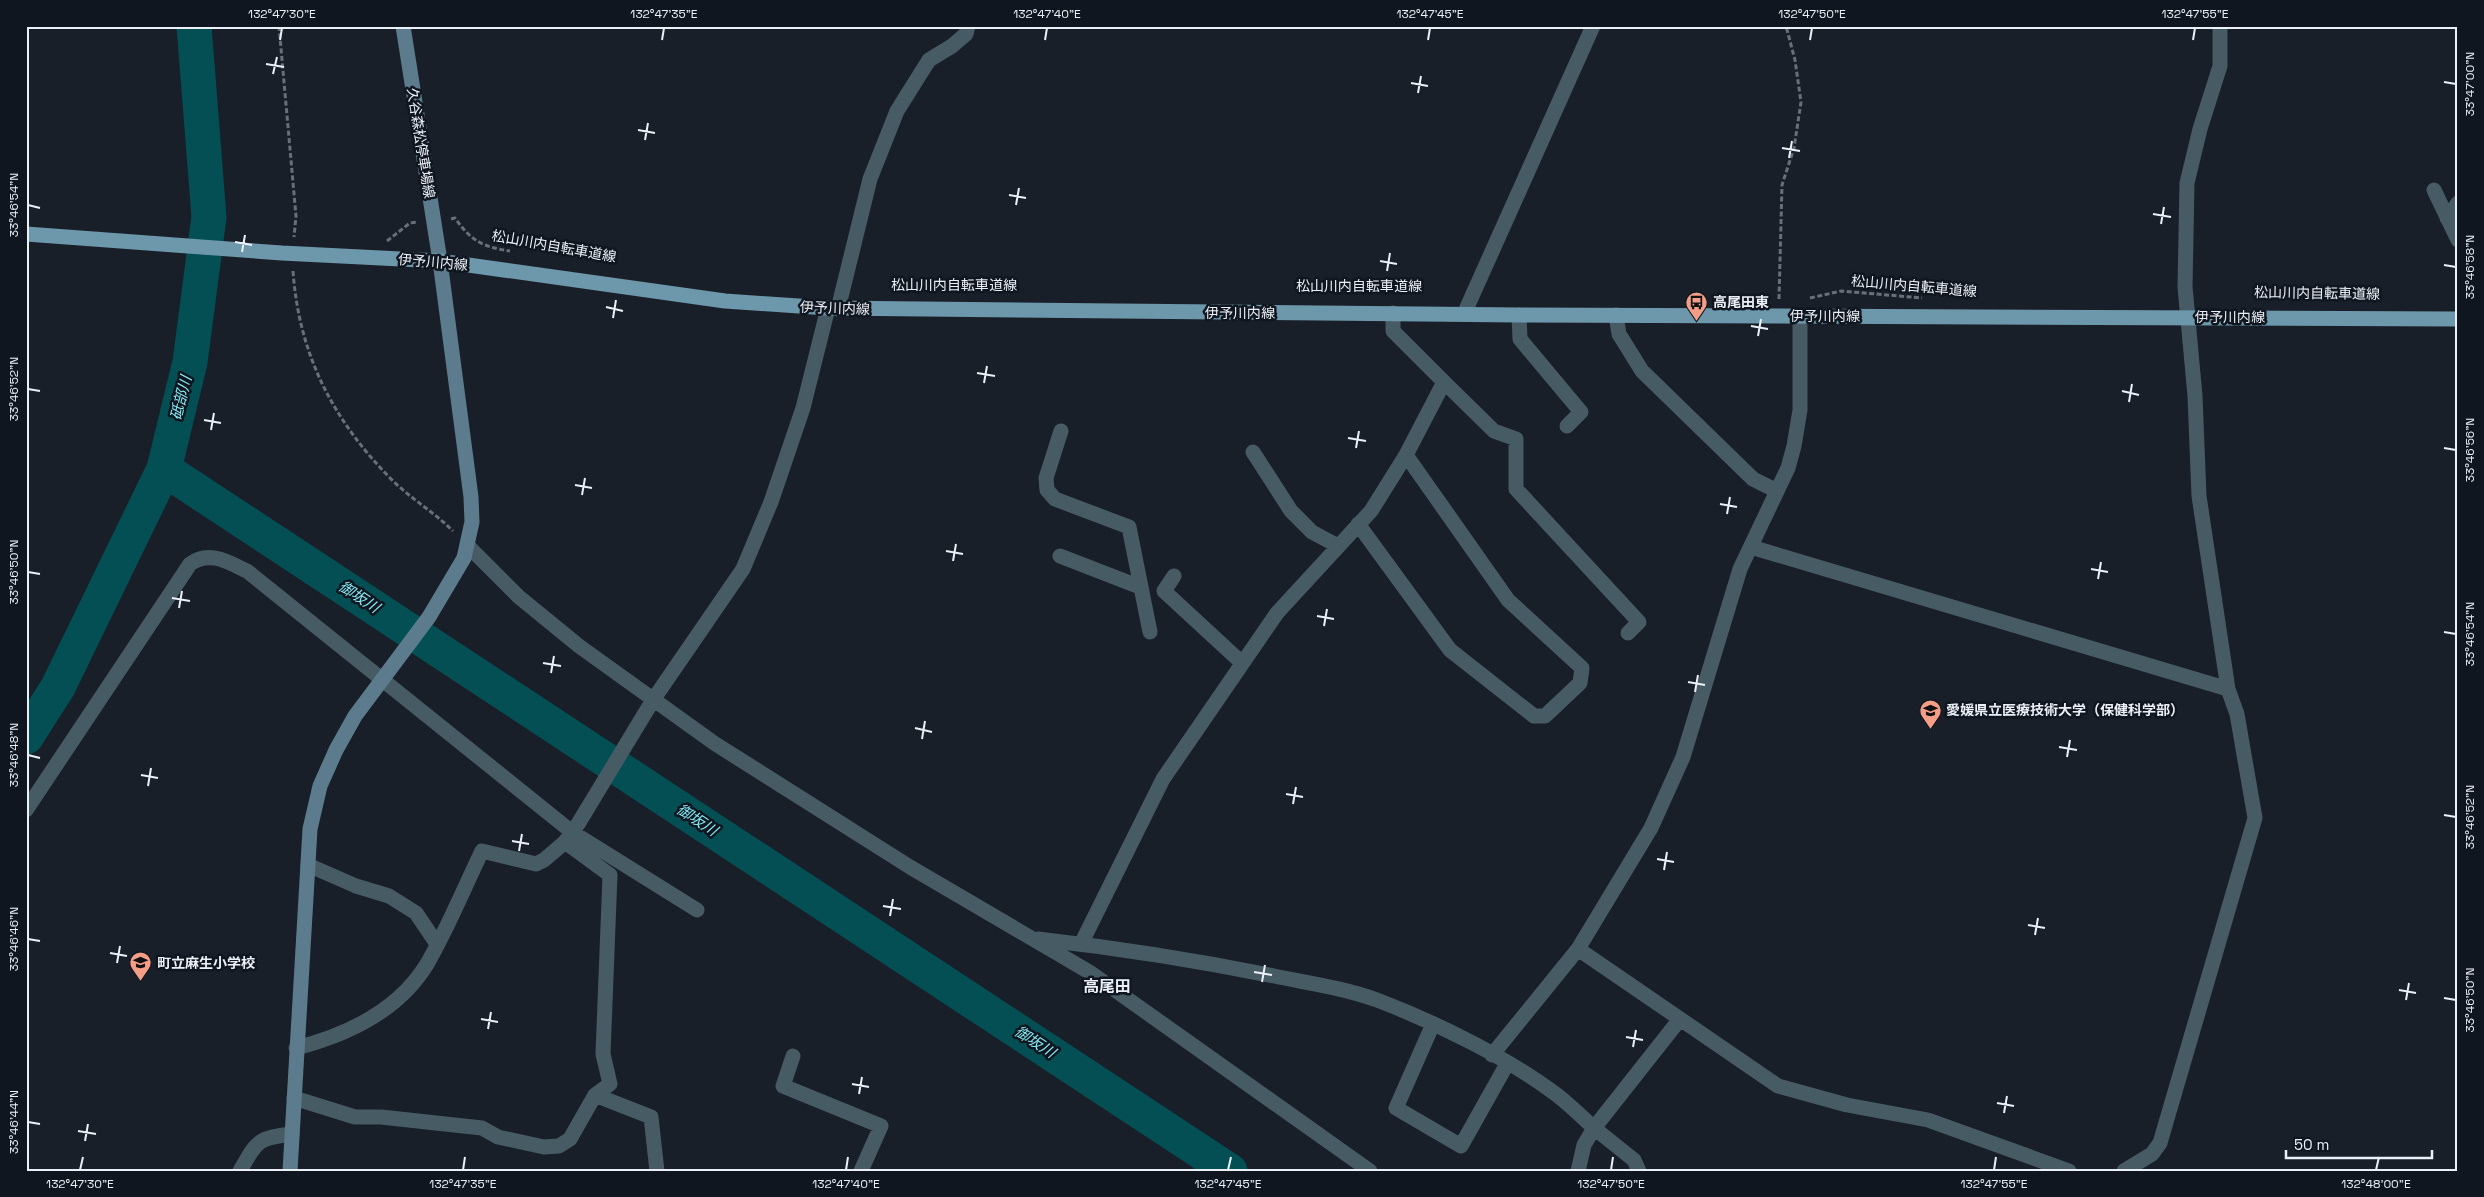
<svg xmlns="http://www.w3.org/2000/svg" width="2484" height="1197" font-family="'Space Grotesk','Noto Sans JP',sans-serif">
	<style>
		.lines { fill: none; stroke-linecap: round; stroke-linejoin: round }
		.river { stroke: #034f54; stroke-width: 35 }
		.path { stroke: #696e77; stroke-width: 3; stroke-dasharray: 5 2.5; stroke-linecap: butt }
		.street { stroke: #475b65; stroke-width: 15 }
		.secondary { stroke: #5c7c8d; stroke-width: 15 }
		.primary { stroke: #6d97ab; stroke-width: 15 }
		.ticks { fill: none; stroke: #ebeff6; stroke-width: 2 }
		.labels { text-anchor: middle; stroke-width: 5; stroke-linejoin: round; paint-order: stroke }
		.street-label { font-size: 14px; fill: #ebeff6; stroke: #10161f }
		.poi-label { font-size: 14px; font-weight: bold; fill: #ebeff6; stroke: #10161f; text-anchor: start }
		.water-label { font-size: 15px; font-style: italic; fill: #85e9f2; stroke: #10161f }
		.quarter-label { font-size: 16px; font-weight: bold; fill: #ebeff6; stroke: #10161f }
		.neatline { fill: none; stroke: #ebeff6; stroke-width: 2 }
		.ticks-label { font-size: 12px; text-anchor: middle; fill: #ebeff6 }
	</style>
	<rect width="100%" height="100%" fill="#191f29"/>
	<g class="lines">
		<path class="river" d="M 164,469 L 1230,1171
			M 26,737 L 58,687 L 164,469 L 190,362 L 209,217 L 194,26"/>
		<path class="path" d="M 279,26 L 296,216 L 294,237
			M 451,219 L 455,218 C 471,241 483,247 510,251
			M 387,241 L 410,223 L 417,222
			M 293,271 C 299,356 334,422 394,482 C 413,500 435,513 453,531
			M 1810,298 L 1841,291 L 1922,298
			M 1779,299 L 1782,185 L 1794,148 L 1801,102 L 1795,60 L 1786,26"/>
		<path class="street" d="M 2220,26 L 2220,66 L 2200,129 L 2187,183 L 2185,287 L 2195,396 L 2199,496 L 2228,689
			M 2434,190 L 2458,240
			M 2447,218 L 2458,203
			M 838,309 L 870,179 L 897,111 L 929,60 L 952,46 L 966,34 L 968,26
			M 1464,314 L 1593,26
			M 1519,315 L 1520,339 L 1581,412 L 1567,426
			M 1616,315 L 1619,334 L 1642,371 L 1753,479 L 1777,491
			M 1444,382 L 1494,431 L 1516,439 L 1516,489 L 1639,622 L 1628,633
			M 1061,431 L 1046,478 L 1047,490 L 1055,499 L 1129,527 L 1150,632
			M 1253,452 L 1291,511 L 1312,532 L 1338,546
			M 1358,524 L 1450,650 L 1534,716 L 1545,716 L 1580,683 L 1582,668 L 1508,600 L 1406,455
			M 468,546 L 519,597 L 579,646 L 714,743 L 910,867 L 1091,973 L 1370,1171
			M 1751,547 L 2228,689 L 2237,714 L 2255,818 L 2160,1143 L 2152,1154 L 2124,1171
			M 1060,556 L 1140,587
			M 1174,576 L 1164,591 L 1242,663
			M 26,810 L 190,564 C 209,550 228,562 247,571 L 572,832 L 697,910
			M 308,865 L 356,886 L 389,896 L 416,913 L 437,944
			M 1038,939 C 1117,948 1195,960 1274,976 C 1308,983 1344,988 1377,1000 C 1435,1022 1508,1058 1557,1095 C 1570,1105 1582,1117 1594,1128 L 1584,1145 L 1578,1171
			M 1081,944 L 1163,779 L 1277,613 L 1371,511 L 1406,455 L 1444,382 L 1393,331 L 1393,313
			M 1578,949 L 1778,1086 L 1847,1105 L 1928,1120 L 2069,1171
			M 1433,1024 L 1396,1108 L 1461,1146 L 1507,1064
			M 296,1048 C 347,1035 399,1010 427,964 C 448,928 464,888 482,851 L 536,864 L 544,860 L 565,842
			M 1492,1055 L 1578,949 L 1651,828 L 1683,757 L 1740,569 L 1788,468 L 1794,446 L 1800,410 L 1800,316
			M 793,1056 L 783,1086 L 881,1126 L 861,1171
			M 294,1098 L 355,1117 L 381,1117 L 482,1128 L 498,1137 L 544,1147 L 559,1146 L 570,1139 L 595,1095
			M 240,1171 C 257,1141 257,1138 292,1134
			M 657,1171 L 651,1117 L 595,1095 L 610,1084 L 603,1054 L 610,875 L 565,842 L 578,824 L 653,700 L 743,569 L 771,502 L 803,408 L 828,308
			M 1639,1171 L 1634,1160 L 1594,1128 L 1680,1019"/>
		<path class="secondary" d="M 290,1171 L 310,829 L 320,786 L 336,750 L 355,716 L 429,617 L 464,558 L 472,522 L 471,497 L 440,261 L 403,26"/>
		<path class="primary" d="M 26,234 L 282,253 L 440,261 L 725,301 L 828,308 L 1519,315 L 2458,319"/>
	</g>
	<path class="ticks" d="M 280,40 L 282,28M 662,40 L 664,28M 1045,40 L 1047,28M 1428,40 L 1430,28M 1810,40 L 1812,28M 2193,40 L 2195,28M 266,64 L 284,67M 273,74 L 277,57M 2444,82 L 2456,84M 1411,83 L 1428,86M 1418,93 L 1421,76M 638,130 L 655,133M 645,140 L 648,123M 1782,148 L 1800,151M 1789,158 L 1792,141M 1009,195 L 1026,198M 28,205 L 40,208M 1016,205 L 1019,188M 2153,214 L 2171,217M 2161,224 L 2164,207M 235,242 L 252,245M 242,252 L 245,235M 1380,261 L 1397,264M 2444,265 L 2456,267M 1387,271 L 1390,253M 606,307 L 623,311M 613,318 L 616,300M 1751,326 L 1768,329M 1758,336 L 1761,319M 977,373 L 995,376M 984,383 L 987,366M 28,389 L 40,391M 2122,391 L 2139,395M 2129,402 L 2132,384M 204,420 L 221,423M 211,430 L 214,413M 1348,438 L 1366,441M 1356,448 L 1359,431M 2444,448 L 2456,450M 575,485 L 592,488M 582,495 L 585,478M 1720,504 L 1737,507M 1727,514 L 1730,497M 946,551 L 963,554M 953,561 L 956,544M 2091,569 L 2108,572M 28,572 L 40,574M 2098,579 L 2101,562M 172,598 L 190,601M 179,608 L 182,591M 1317,616 L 1334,619M 1324,626 L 1327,609M 2444,632 L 2456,634M 543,663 L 561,666M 551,673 L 554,656M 1688,682 L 1705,685M 1695,692 L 1698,675M 915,728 L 932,732M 922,739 L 925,721M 2059,747 L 2077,750M 28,755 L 40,758M 2067,757 L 2070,740M 141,775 L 158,778M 148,786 L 151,768M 1286,794 L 1303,797M 1293,804 L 1296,787M 2444,815 L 2456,817M 512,841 L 529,844M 519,851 L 522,834M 1657,859 L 1674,862M 1664,870 L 1667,852M 883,906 L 901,909M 890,916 L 893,899M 2028,925 L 2045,928M 2035,935 L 2038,918M 28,939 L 40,941M 110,953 L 127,956M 117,963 L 120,946M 1254,972 L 1272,975M 1262,982 L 1265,965M 2399,990 L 2416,993M 2444,998 L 2456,1000M 2406,1000 L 2409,983M 481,1019 L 498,1022M 488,1029 L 491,1012M 1626,1037 L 1643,1040M 1633,1047 L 1636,1030M 852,1084 L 869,1087M 859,1094 L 862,1077M 1997,1103 L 2014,1106M 2004,1113 L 2007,1096M 28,1122 L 40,1124M 78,1131 L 96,1134M 85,1141 L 88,1124M 80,1170 L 83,1157M 463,1170 L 465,1157M 846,1170 L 848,1157M 1228,1170 L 1231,1157M 1611,1170 L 1613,1157M 1994,1170 L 1996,1157M 2376,1170 L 2379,1157"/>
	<defs>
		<symbol id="bus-pin" viewBox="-11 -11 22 30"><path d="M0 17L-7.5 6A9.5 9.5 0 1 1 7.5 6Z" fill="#f49e88" stroke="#10161f"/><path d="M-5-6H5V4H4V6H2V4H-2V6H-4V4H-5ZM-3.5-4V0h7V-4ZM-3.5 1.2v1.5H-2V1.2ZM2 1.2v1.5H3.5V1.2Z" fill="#111"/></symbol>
		<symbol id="university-pin" viewBox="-11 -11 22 30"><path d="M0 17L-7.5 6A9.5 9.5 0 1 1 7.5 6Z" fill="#f49e88" stroke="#10161f"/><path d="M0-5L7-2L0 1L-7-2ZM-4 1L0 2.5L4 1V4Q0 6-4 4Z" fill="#111"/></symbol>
		<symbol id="school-pin" viewBox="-11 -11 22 30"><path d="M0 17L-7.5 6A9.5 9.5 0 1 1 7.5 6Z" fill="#f49e88" stroke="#10161f"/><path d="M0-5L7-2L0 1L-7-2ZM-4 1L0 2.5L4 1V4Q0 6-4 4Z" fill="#111"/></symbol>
	</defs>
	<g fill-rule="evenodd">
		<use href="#bus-pin" x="1684" y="290" width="25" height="34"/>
		<use href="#university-pin" x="1918" y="698" width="25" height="34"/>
		<use href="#school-pin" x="128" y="950" width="25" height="34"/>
	</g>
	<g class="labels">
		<g class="street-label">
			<text transform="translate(421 143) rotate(81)" y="5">久谷森松停車場線</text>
			<text transform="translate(554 246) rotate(10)" y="5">松山川内自転車道線</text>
			<text transform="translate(433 262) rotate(5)" y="5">伊予川内線</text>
			<text x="954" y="290">松山川内自転車道線</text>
			<text x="1359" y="291">松山川内自転車道線</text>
			<text transform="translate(1914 286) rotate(5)" y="5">松山川内自転車道線</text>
			<text transform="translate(2317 293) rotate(1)" y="5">松山川内自転車道線</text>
			<text transform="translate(835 308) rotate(2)" y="5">伊予川内線</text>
			<text x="1240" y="318">伊予川内線</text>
			<text x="1825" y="321">伊予川内線</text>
			<text x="2230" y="322">伊予川内線</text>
		</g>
		<g class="poi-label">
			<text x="1713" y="307">高尾田東</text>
			<text x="1946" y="715">愛媛県立医療技術大学（保健科学部）</text>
			<text x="157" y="968">町立麻生小学校</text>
		</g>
		<g class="water-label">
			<text transform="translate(181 398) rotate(-76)" y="5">砥部川</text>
			<text transform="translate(359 597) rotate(33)" y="5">御坂川</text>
			<text transform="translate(697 820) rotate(33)" y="5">御坂川</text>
			<text transform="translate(1035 1042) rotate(33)" y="5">御坂川</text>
		</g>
		<g class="quarter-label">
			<text x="1107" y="992">高尾田</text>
		</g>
	</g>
	<rect width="2484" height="1197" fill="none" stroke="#10161f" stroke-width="55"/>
	<path d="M2286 1150v8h146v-8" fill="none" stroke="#ebeff6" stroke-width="2.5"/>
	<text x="2294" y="1150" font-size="15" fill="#ebeff6" stroke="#10161f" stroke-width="4" paint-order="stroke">50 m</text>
	<rect x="28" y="28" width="2428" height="1142" class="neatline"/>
	<g class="ticks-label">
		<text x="282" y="18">132°47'30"E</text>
		<text x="664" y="18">132°47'35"E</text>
		<text x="1047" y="18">132°47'40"E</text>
		<text x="1430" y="18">132°47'45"E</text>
		<text x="1812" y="18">132°47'50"E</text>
		<text x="2195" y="18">132°47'55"E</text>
		<text transform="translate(2470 84) rotate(-90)" y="4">33°47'00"N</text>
		<text transform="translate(14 205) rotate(-90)" y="4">33°46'54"N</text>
		<text transform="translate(2470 267) rotate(-90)" y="4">33°46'58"N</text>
		<text transform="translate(14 389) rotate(-90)" y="4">33°46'52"N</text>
		<text transform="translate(2470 450) rotate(-90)" y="4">33°46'56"N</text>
		<text transform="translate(14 572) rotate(-90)" y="4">33°46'50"N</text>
		<text transform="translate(2470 634) rotate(-90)" y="4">33°46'54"N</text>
		<text transform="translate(14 755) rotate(-90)" y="4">33°46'48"N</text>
		<text transform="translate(2470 817) rotate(-90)" y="4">33°46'52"N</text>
		<text transform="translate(14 939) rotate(-90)" y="4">33°46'46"N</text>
		<text transform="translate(2470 1000) rotate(-90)" y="4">33°46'50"N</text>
		<text transform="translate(14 1122) rotate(-90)" y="4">33°46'44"N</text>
		<text x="80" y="1188">132°47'30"E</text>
		<text x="463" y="1188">132°47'35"E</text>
		<text x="846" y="1188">132°47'40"E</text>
		<text x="1228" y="1188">132°47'45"E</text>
		<text x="1611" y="1188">132°47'50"E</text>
		<text x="1994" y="1188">132°47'55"E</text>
		<text x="2376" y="1188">132°48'00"E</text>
	</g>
</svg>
